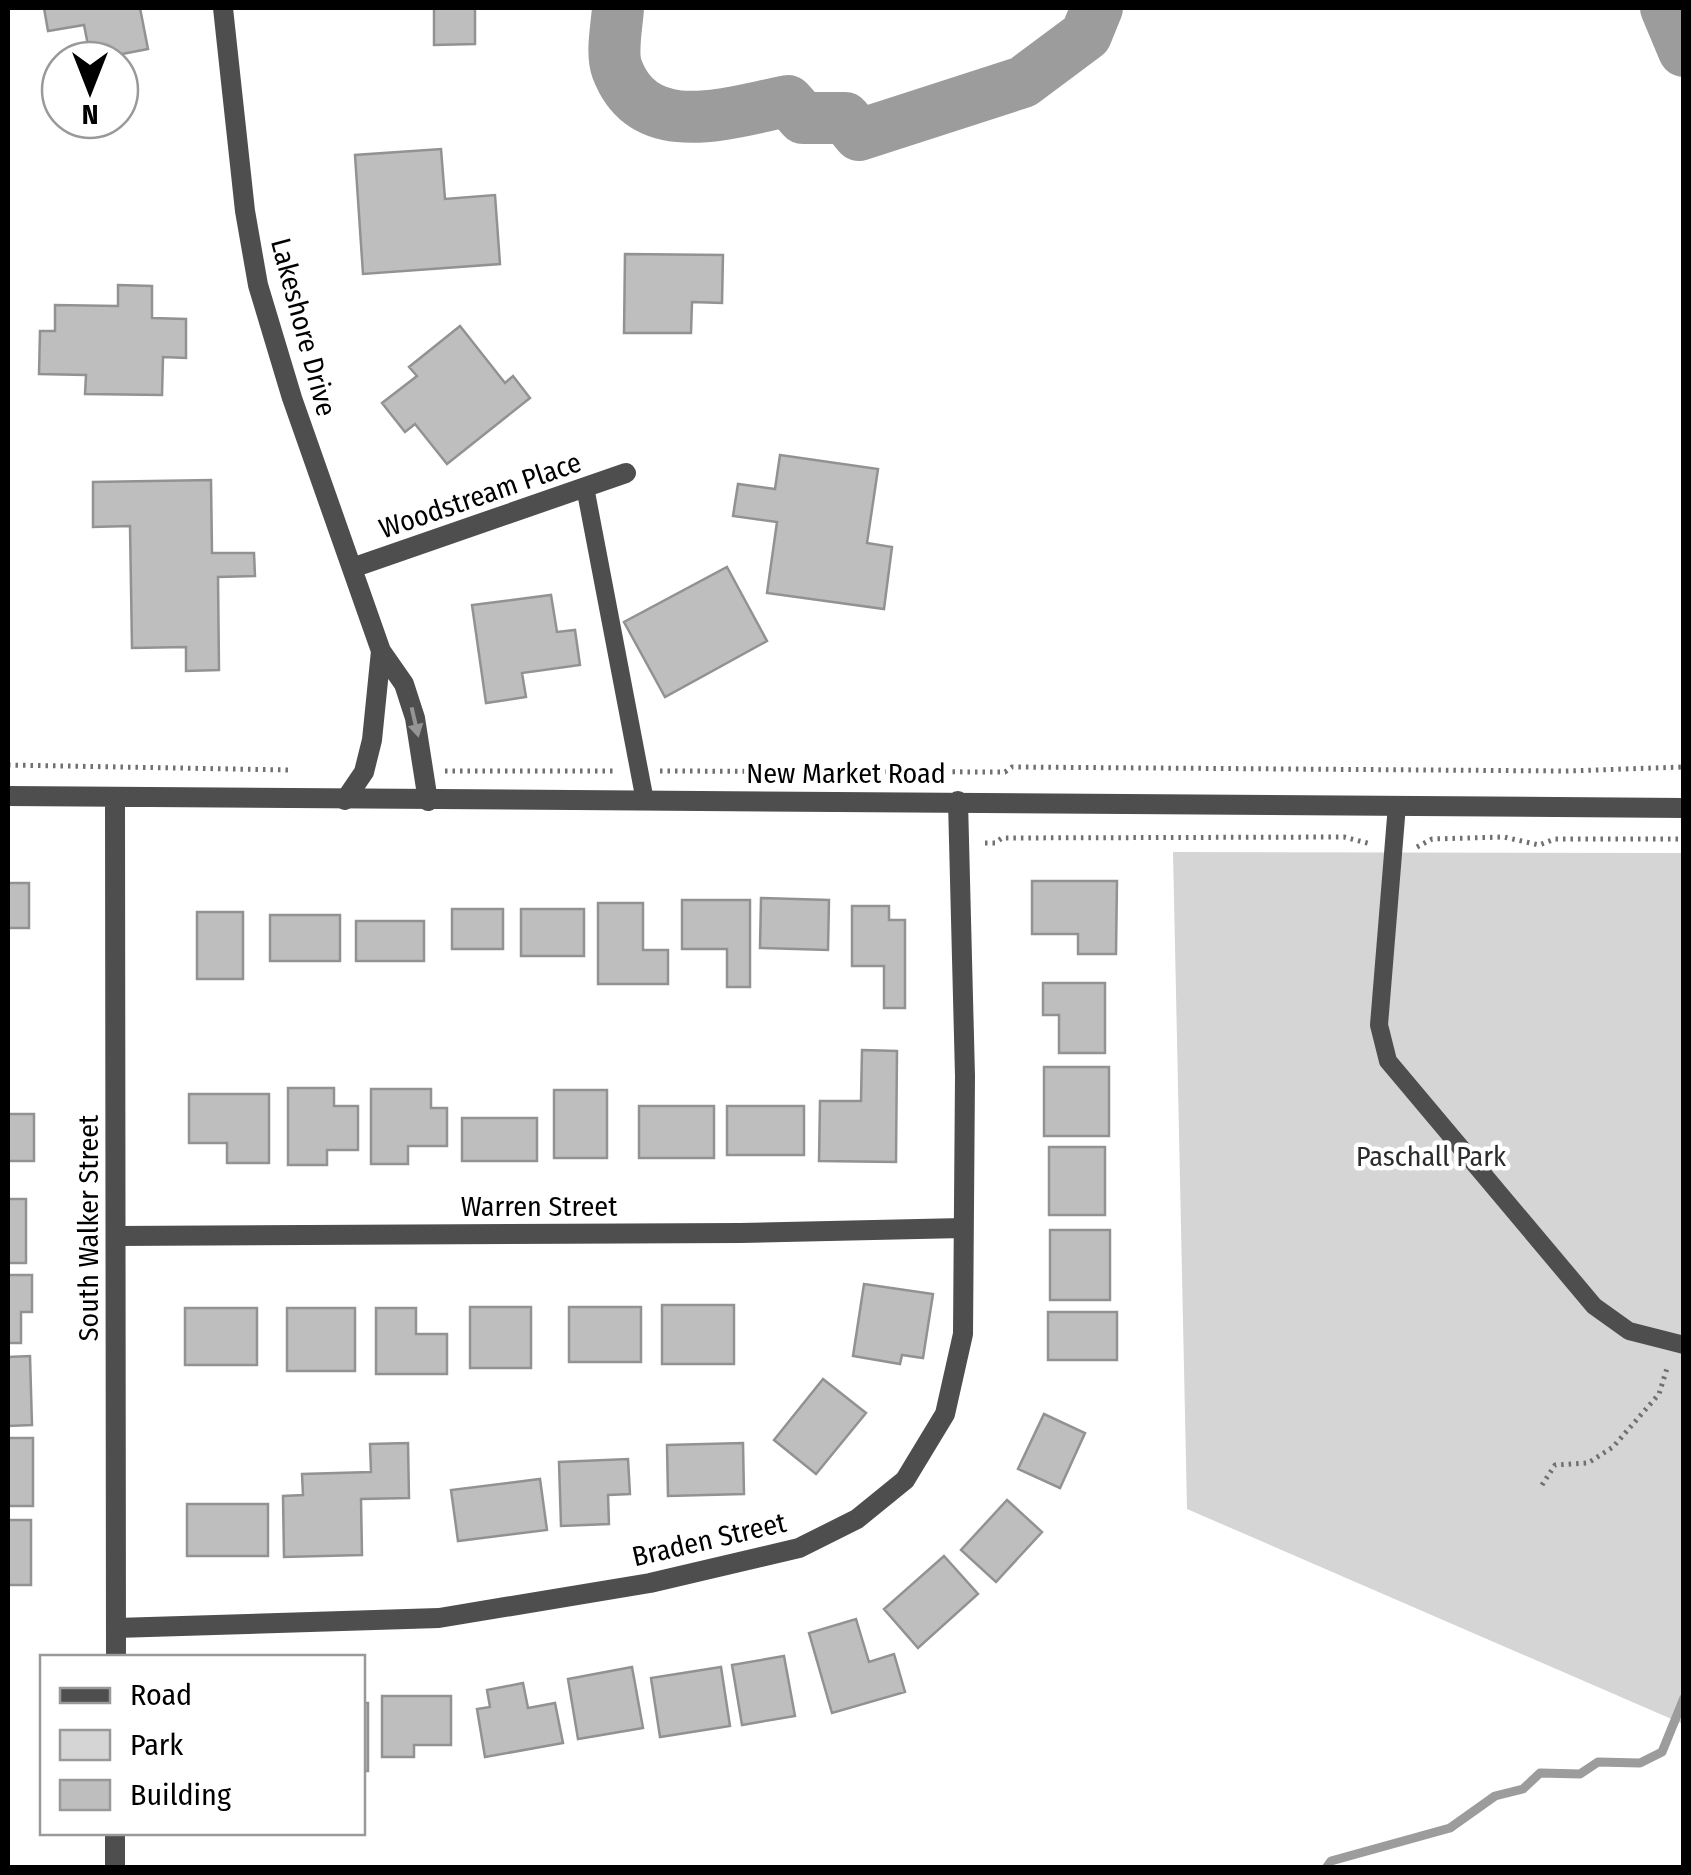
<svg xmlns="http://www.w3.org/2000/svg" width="1691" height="1875" font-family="'Fira Sans Condensed',sans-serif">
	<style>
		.green { fill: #d5d5d5 }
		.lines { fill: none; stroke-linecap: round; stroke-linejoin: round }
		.stream { stroke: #9c9c9c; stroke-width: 9 }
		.river { stroke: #9c9c9c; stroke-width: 52 }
		.building { fill: #bebebe; stroke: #929292; stroke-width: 2.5 }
		.path { stroke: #707070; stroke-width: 5; stroke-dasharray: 2.5 5; stroke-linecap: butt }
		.service { stroke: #4e4e4e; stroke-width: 18 }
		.minor { stroke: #4e4e4e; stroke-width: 20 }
		.tertiary { stroke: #4e4e4e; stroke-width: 20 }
		.oneway { fill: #959595 }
		.labels { text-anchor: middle; stroke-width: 9; stroke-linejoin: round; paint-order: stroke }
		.street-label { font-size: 28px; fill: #000; stroke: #fff }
		.park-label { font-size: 28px; fill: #2c2c2c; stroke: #fff }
	</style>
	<rect width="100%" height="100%" fill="#fff"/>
	<path class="green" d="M 1173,852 L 1683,853 L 1683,1724 L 1187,1509 Z"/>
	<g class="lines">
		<path class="stream" d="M 1326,1868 L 1331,1861 L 1450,1828 L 1495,1796 L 1523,1789 L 1540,1773 L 1580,1774 L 1598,1762 L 1640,1763 L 1662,1752 L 1684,1698"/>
		<path class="river" d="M 618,8 C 617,25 611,53 617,69 C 645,143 730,112 788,101 L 803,118 L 845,118 L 859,135 L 1023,82 L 1086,35 L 1097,8
			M 1666,8 L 1684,51"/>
	</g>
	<path class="building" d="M 44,8 L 140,8 L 148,49 L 91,60 L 84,25 L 48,31 Z
		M 434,8 L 475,8 L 475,44 L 434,45 Z
		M 441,149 L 445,199 L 495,195 L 500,264 L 363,274 L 355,155 Z
		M 625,254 L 723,255 L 722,303 L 692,302 L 691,333 L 624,333 Z
		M 118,285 L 152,286 L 152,318 L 186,319 L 186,358 L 163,357 L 162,395 L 85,394 L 86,375 L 39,374 L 40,331 L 55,331 L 55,305 L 118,306 Z
		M 460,326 L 505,383 L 513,376 L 530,398 L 447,464 L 415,424 L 405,432 L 382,403 L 417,376 L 409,367 Z
		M 780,455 L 878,469 L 867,543 L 892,547 L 884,609 L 767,593 L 777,522 L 733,516 L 738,484 L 775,489 Z
		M 211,480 L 212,553 L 254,553 L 255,576 L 218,577 L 219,670 L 186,671 L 186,647 L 132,648 L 130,526 L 93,527 L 93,482 Z
		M 727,567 L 767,641 L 665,697 L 624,622 Z
		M 551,595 L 557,632 L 575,630 L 580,665 L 522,673 L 526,697 L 486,703 L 472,605 Z
		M 1032,881 L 1117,881 L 1116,954 L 1078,954 L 1078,934 L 1032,934 Z
		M 8,883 L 29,883 L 29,928 L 8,928 Z
		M 761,898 L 829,900 L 828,950 L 760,948 Z
		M 682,900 L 750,900 L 750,987 L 727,987 L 727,949 L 682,949 Z
		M 598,903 L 643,903 L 643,950 L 668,950 L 668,984 L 598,984 Z
		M 852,906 L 889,906 L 889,920 L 905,920 L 905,1008 L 884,1008 L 884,966 L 852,966 Z
		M 452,909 L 503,909 L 503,949 L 452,949 Z
		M 521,909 L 584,909 L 584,956 L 521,956 Z
		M 197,912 L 243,912 L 243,979 L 197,979 Z
		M 270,915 L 340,915 L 340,961 L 270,961 Z
		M 356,921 L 424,921 L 424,961 L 356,961 Z
		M 1043,983 L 1105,983 L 1105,1053 L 1059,1053 L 1059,1015 L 1043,1015 Z
		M 862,1050 L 897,1051 L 896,1162 L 819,1161 L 820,1101 L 861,1101 Z
		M 1044,1067 L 1109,1067 L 1109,1136 L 1044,1136 Z
		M 288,1088 L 334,1088 L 334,1106 L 358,1106 L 358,1150 L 327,1150 L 327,1165 L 288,1165 Z
		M 371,1089 L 431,1089 L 431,1108 L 447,1108 L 447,1146 L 408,1146 L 408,1164 L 371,1164 Z
		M 554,1090 L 607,1090 L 607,1158 L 554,1158 Z
		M 189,1094 L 269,1094 L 269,1163 L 227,1163 L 227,1143 L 189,1143 Z
		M 639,1106 L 714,1106 L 714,1158 L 639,1158 Z
		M 727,1106 L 804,1106 L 804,1155 L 727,1155 Z
		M 8,1114 L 34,1114 L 34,1161 L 8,1161 Z
		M 462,1118 L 537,1118 L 537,1161 L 462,1161 Z
		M 1049,1147 L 1105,1147 L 1105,1215 L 1049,1215 Z
		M 8,1199 L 26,1199 L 26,1263 L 8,1263 Z
		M 1050,1230 L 1110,1230 L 1110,1300 L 1050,1300 Z
		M 8,1275 L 32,1275 L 32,1312 L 21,1312 L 21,1343 L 8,1343 Z
		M 864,1284 L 933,1294 L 923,1358 L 902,1355 L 900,1364 L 853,1356 Z
		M 662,1305 L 734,1305 L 734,1364 L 662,1364 Z
		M 470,1307 L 531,1307 L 531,1368 L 470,1368 Z
		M 569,1307 L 641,1307 L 641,1362 L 569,1362 Z
		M 185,1308 L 257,1308 L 257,1365 L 185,1365 Z
		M 287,1308 L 355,1308 L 355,1371 L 287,1371 Z
		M 376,1308 L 416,1308 L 416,1334 L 447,1334 L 447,1374 L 376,1374 Z
		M 1048,1312 L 1117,1312 L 1117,1360 L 1048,1360 Z
		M 30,1356 L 32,1425 L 8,1426 L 8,1357 Z
		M 823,1379 L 866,1413 L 816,1474 L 774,1440 Z
		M 1044,1414 L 1085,1433 L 1060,1488 L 1018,1469 Z
		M 8,1438 L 33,1438 L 33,1506 L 8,1506 Z
		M 408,1443 L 409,1498 L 361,1499 L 362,1555 L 284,1557 L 283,1496 L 303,1495 L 302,1474 L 371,1472 L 370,1444 Z
		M 743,1443 L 744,1494 L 668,1496 L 667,1445 Z
		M 628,1459 L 630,1494 L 608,1495 L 609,1524 L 561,1526 L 559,1462 Z
		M 540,1479 L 547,1530 L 458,1541 L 451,1490 Z
		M 1007,1500 L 1042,1532 L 996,1582 L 961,1550 Z
		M 187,1504 L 268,1504 L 268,1556 L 187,1556 Z
		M 8,1520 L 31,1520 L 31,1585 L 8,1585 Z
		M 944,1556 L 978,1594 L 918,1648 L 884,1609 Z
		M 856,1619 L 869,1662 L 894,1654 L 905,1692 L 832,1713 L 809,1633 Z
		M 784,1656 L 795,1716 L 742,1725 L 732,1665 Z
		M 632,1667 L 643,1728 L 578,1739 L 568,1679 Z
		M 721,1667 L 730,1726 L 660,1737 L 651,1678 Z
		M 523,1683 L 528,1708 L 555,1703 L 563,1743 L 485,1757 L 477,1709 L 490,1707 L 487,1690 Z
		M 382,1696 L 451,1696 L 451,1745 L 414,1745 L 414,1757 L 382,1757 Z
		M 362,1703 L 368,1703 L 368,1771 L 362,1771 Z"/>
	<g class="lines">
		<path class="path" d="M 8,765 L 289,770
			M 445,771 L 614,771
			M 660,771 L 1005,772 L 1012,767 L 1565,771 L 1684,767
			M 985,843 L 995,843 L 1002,838 L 1344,837 L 1371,844
			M 1417,847 L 1432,839 L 1504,837 L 1539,845 L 1555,839 L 1684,839
			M 1542,1485 L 1555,1465 L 1588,1463 L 1613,1447 L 1659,1394 L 1668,1365"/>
		<path class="service" d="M 585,487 L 645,801
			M 1397,805 L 1379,1025 L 1388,1061 L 1594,1306 L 1629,1331 L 1684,1345"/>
		<path class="minor" d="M 223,8 L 245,211 L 258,285 L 292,398 L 381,651 L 404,684 L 415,718 L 428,801
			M 352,568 L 626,473
			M 345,800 L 364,772 L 372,740 L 381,651
			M 116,1236 L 740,1233 L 963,1228
			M 116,1628 L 439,1618 L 650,1583 L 799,1548 L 857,1519 L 905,1480 L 945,1414 L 963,1334 L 965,1076 L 958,801"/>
		<path class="tertiary" d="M 8,796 L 1684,808
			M 115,798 L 116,1658
			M 115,1832 L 115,1868"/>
	</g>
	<defs><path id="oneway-solid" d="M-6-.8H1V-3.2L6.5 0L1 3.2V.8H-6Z" transform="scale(2.5)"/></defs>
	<use class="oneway" href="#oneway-solid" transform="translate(415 722) rotate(77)"/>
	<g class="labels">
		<g class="street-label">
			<text transform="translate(304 327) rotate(75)" y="10">Lakeshore Drive</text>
			<text transform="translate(480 495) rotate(-19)" y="10">Woodstream Place</text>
			<text x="846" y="783">New Market Road</text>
			<text x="539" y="1216">Warren Street</text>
			<text transform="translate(88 1228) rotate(-90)" y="10">South Walker Street</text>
			<text transform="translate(709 1539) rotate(-13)" y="10">Braden Street</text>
		</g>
		<g class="park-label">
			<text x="1431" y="1166">Paschall Park</text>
		</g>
	</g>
	<rect width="1691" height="1875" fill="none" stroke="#000000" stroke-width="20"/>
	<rect x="40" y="1655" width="325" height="180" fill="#ffffff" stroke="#999999" stroke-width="2.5"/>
	<rect x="60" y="1688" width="50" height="15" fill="#4e4e4e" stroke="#999999" stroke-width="2.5"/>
	<text x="130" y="1705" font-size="30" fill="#000000">Road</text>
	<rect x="60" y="1730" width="50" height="30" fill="#d5d5d5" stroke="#999999" stroke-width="2.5"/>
	<text x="130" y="1755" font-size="30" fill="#000000">Park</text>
	<rect x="60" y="1780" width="50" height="30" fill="#bebebe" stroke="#999999" stroke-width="2.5"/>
	<text x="130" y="1805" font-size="30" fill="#000000">Building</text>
	<g transform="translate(90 90) rotate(180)"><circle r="48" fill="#ffffff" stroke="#999999" stroke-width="2.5"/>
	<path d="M0-8L18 38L0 25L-18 38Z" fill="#000000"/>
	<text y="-15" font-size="28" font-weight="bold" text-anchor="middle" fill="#000000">N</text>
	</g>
</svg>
